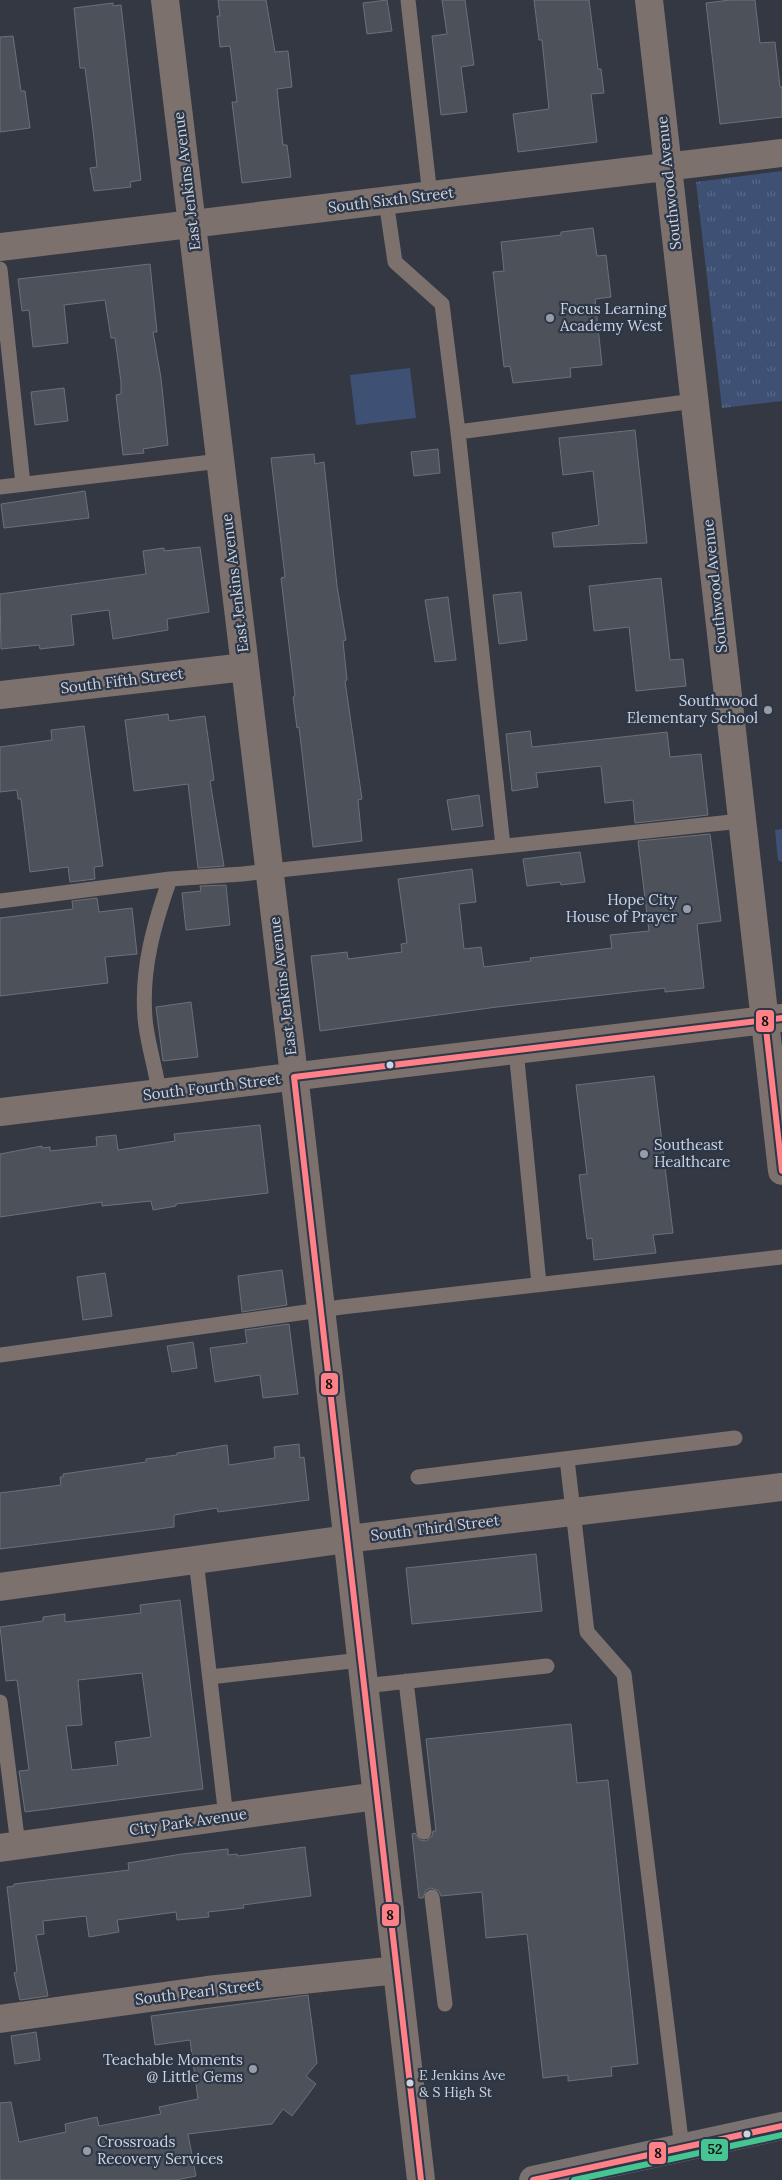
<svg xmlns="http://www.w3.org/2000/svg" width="782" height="2180" font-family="Lora,serif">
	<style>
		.green { fill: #3e5175 }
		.park { fill: url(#park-tufts) }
		.building { fill: #4d5159; stroke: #6c7078; fill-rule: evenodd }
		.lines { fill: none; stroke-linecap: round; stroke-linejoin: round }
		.lane { stroke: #7c716c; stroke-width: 15 }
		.street { stroke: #7c716c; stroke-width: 28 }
		.primary { stroke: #7a7270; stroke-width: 28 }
		.bus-1-casing { stroke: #2d3748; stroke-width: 10 }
		.bus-2-casing { stroke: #2d3748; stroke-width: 10 }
		.bus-1 { stroke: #ff8087; stroke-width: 6 }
		.bus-2 { stroke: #46c492; stroke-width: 6 }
		.poi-dot { fill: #979da8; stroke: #2d3748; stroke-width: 2 }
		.bus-dot { fill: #cdd4df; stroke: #2d3748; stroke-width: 2 }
		.labels { text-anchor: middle; stroke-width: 4.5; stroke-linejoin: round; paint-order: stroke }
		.bus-label { font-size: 14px; fill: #cdd4df; stroke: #2d3748; text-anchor: start }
		.street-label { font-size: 15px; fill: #cdd4df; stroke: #2d3748 }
		.poi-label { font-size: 15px; fill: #cdd4df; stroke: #2d3748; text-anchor: start }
		.line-badge { stroke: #2d3748; stroke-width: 2 }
		.pale-badge-label { font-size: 14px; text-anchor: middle; font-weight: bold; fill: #111 }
	</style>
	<defs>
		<pattern id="park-tufts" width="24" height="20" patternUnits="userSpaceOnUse" patternTransform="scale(1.25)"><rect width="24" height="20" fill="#3e5175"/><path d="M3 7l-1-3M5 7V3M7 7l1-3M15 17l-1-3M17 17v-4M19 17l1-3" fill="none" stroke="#596988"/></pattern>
	</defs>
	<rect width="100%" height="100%" fill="#333842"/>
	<path class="green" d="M 410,368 L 416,418 L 356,425 L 350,375 Z"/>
	<path class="park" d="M 782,171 L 782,401 L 722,408 L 696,182 Z
		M 782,829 L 782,862 L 778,860 L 775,830 Z"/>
	<path class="building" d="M 218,0 L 266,0 L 275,52 L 288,51 L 292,87 L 277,89 L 283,145 L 287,145 L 291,177 L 242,183 L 232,102 L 237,102 L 230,46 L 220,47 L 217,16 L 220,16 Z
		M 387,0 L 392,31 L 367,34 L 363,3 Z
		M 442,0 L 465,0 L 474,65 L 461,67 L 467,112 L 441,115 L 432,36 L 447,34 Z
		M 534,0 L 589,0 L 598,69 L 601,69 L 604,93 L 591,94 L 597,142 L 518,152 L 513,114 L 549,109 L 542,40 L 539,40 Z
		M 730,0 L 755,0 L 760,43 L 775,42 L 780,87 L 782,87 L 782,117 L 720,124 L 706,3 Z
		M 113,3 L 113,6 L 121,5 L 141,180 L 130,182 L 131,187 L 94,191 L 90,168 L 97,167 L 93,130 L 85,68 L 80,68 L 74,8 Z
		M 13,36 L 21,91 L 25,91 L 30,128 L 0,132 L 0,37 Z
		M 593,228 L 597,256 L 606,255 L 611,297 L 595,299 L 602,365 L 570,368 L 571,377 L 513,383 L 510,366 L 504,367 L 493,272 L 504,271 L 501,242 L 561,235 L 561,232 Z
		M 150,264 L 157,332 L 153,332 L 161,378 L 168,445 L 143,449 L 144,453 L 123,455 L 116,395 L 121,394 L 121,382 L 115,338 L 111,338 L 105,300 L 64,305 L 68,343 L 33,347 L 29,310 L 22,311 L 18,279 Z
		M 64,388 L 68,421 L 35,425 L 31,392 Z
		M 635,430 L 647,543 L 554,547 L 552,533 L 599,525 L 593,471 L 563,475 L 559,438 Z
		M 438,449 L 440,473 L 414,476 L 411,452 Z
		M 314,454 L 315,464 L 324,462 L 337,586 L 346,640 L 343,641 L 347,680 L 345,681 L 362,799 L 358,800 L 362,841 L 313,847 L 299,727 L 297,728 L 293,697 L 295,696 L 281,578 L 285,577 L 271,458 Z
		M 85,491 L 89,518 L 4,528 L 1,504 Z
		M 200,547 L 209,612 L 167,619 L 168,630 L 113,639 L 109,610 L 71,615 L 74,645 L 40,649 L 39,645 L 1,649 L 0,594 L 146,574 L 143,551 L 164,548 L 164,551 Z
		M 661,578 L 670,660 L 683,659 L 686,686 L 636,691 L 629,627 L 594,631 L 589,586 Z
		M 521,592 L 527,640 L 499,644 L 493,595 Z
		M 448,597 L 456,660 L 435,662 L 425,600 Z
		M 168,714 L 169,721 L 205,716 L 214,780 L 210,781 L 224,866 L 198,868 L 188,784 L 134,791 L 125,720 Z
		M 84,726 L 103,866 L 94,867 L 95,879 L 70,882 L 68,867 L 30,872 L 21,799 L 18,799 L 17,790 L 0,792 L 0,747 L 52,740 L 51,730 Z
		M 530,731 L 532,747 L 667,732 L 670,757 L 701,754 L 708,815 L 635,823 L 633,800 L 605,803 L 601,766 L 536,773 L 538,787 L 512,791 L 506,734 Z
		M 479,795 L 483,826 L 452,830 L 447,800 Z
		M 710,834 L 721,921 L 697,924 L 704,988 L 665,992 L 665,988 L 497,1007 L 320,1031 L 311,956 L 347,952 L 348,959 L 402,952 L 401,944 L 407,943 L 398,879 L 472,869 L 476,902 L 459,904 L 464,949 L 481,947 L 484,967 L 531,961 L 530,958 L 612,948 L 610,935 L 649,931 L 638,841 Z
		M 580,852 L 585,882 L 561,885 L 560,882 L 527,886 L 523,859 Z
		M 226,885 L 230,925 L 186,930 L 182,893 L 201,891 L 200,886 Z
		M 97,898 L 99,912 L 132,908 L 137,954 L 105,957 L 108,983 L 0,996 L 0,918 L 73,909 L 72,901 Z
		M 191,1002 L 198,1057 L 163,1061 L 156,1007 Z
		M 654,1076 L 673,1233 L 653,1235 L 656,1253 L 594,1260 L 592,1238 L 587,1239 L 579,1175 L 587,1174 L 576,1085 Z
		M 260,1125 L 268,1193 L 176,1204 L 176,1206 L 153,1210 L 151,1201 L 102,1206 L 102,1202 L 0,1217 L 0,1154 L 42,1146 L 42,1148 L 50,1147 L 50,1151 L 97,1146 L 96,1137 L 116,1135 L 118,1150 L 175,1141 L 174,1134 Z
		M 282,1270 L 287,1305 L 242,1312 L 238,1276 Z
		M 105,1273 L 112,1316 L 83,1320 L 77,1277 Z
		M 289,1324 L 298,1394 L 263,1398 L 260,1375 L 215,1382 L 210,1348 L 247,1343 L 245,1330 Z
		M 193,1342 L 197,1368 L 172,1372 L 167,1346 Z
		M 299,1444 L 300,1458 L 304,1457 L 309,1500 L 218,1512 L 217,1508 L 174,1515 L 174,1527 L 0,1549 L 0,1493 L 61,1485 L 60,1477 L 63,1477 L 63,1474 L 146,1462 L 146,1459 L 177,1455 L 177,1453 L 227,1445 L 229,1465 L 275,1458 L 274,1447 Z
		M 536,1554 L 542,1611 L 412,1624 L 406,1568 Z
		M 180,1600 L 203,1789 L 25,1812 L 19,1771 L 29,1770 L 17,1680 L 6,1681 L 0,1627 L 43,1621 L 43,1617 L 65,1614 L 65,1622 L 141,1613 L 140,1605 ZM 142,1673 L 151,1737 L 115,1742 L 118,1765 L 72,1770 L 66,1726 L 82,1725 L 78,1680 Z
		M 571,1724 L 577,1783 L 608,1780 L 638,2064 L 611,2067 L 612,2076 L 568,2081 L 568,2075 L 543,2078 L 527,1934 L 486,1938 L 482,1892 L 441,1896 L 439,1891 L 431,1888 L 426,1890 L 423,1898 L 419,1898 L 412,1834 L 415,1833 L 420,1840 L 426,1841 L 432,1836 L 433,1831 L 436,1831 L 426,1739 Z
		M 305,1847 L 311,1896 L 243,1905 L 244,1908 L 208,1912 L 209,1917 L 177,1920 L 176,1912 L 117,1920 L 119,1932 L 89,1937 L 86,1916 L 43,1921 L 44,1934 L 36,1935 L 48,1996 L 20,2000 L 14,1973 L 17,1972 L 7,1887 L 14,1886 L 14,1884 L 129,1870 L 128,1863 L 182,1854 L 228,1849 L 228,1855 L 237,1854 L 238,1856 Z
		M 308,1995 L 317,2063 L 306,2076 L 316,2084 L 292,2116 L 283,2109 L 272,2124 L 188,2134 L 196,2176 L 176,2180 L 0,2180 L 0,2103 L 11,2102 L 19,2142 L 66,2132 L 65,2124 L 97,2117 L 99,2126 L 161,2114 L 159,2107 L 198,2099 L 190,2040 L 155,2045 L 151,2016 Z
		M 36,2032 L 40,2060 L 15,2064 L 11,2036 Z"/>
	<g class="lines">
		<path class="lane" d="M 408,0 L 430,196
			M 386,201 L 395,262 L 442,304 L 458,432
			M 0,269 L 23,484
			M 0,487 L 220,461
			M 503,846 L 458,432 L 694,401
			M 0,901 L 170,879 L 242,874 L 741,821
			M 516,1050 L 539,1284
			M 159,1093 C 156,1068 147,1043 145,1018 C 141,969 154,924 170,879
			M 0,1355 L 342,1307 L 782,1257
			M 567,1459 L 587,1632 L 624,1674 L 682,2148
			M 418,1477 L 735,1438
			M 196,1560 L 226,1817
			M 210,1677 L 361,1660
			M 406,1681 L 424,1832
			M 364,1686 L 547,1666
			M 0,1702 L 18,1845
			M 432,1897 L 445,2004"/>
		<path class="street" d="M 165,0 L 299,1117 L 421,2180
			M 649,0 L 782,1171
			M 0,247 L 782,153
			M 0,695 L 245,667
			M 0,1112 L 782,1018
			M 0,1587 L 347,1539 L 782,1487
			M 0,1848 L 377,1796
			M 0,2019 L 207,1990 L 397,1970"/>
		<path class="primary" d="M 533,2180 L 782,2126"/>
		<defs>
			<path id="bus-1" d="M 765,1020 L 782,1171
				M 421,2180 L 294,1077 L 782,1018
				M 533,2180 L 782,2126"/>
			<path id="bus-2" d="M 574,2180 L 782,2135"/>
		</defs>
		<use href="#bus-1" class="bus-1-casing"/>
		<use href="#bus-2" class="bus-2-casing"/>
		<use href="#bus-1" class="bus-1"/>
		<use href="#bus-2" class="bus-2"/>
	</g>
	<g class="poi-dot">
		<circle cx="550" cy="318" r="5"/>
		<circle cx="768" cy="710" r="5"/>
		<circle cx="687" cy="909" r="5"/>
		<circle cx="644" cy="1154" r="5"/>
		<circle cx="253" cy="2069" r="5"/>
		<circle cx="87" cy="2151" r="5"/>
	</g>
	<g class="bus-dot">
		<circle cx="390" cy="1065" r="4.5"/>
		<circle cx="410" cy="2083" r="4.5"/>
		<circle cx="747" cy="2134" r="4.5"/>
	</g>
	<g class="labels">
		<g class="bus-label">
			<text x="419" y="2080">E Jenkins Ave<tspan x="419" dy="17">&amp; S High St</tspan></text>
		</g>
		<g class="street-label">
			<text transform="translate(187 181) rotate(-97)" y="5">East Jenkins Avenue</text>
			<text transform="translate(669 183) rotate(-96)" y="5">Southwood Avenue</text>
			<text transform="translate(391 200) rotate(-7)" y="5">South Sixth Street</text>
			<text transform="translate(235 583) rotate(-97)" y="5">East Jenkins Avenue</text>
			<text transform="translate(715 586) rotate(-96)" y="5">Southwood Avenue</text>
			<text transform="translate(122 681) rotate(-7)" y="5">South Fifth Street</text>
			<text transform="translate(283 986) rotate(-97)" y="5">East Jenkins Avenue</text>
			<text transform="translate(212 1087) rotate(-7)" y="5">South Fourth Street</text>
			<text transform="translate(435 1528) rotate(-7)" y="5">South Third Street</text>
			<text transform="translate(188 1822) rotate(-8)" y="5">City Park Avenue</text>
			<text transform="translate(198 1992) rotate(-7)" y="5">South Pearl Street</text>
		</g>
		<g class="poi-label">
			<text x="560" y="314">Focus Learning<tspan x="560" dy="17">Academy West</tspan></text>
			<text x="758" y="706" text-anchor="end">Southwood<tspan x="758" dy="17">Elementary School</tspan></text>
			<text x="677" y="905" text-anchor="end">Hope City<tspan x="677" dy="17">House of Prayer</tspan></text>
			<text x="654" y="1150">Southeast<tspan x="654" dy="17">Healthcare</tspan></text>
			<text x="243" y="2065" text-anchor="end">Teachable Moments<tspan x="243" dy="17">@ Little Gems</tspan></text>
			<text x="97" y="2147">Crossroads<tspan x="97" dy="17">Recovery Services</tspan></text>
		</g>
	</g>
	<g class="line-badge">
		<rect x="755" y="1009" width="20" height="24" rx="5" fill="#ff8087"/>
		<rect x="320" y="1372" width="19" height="24" rx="5" fill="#ff8087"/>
		<rect x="381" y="1903" width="19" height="24" rx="5" fill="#ff8087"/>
		<rect x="700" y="2138" width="29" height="24" rx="5" fill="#46c492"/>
		<rect x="648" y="2141" width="19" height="24" rx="5" fill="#ff8087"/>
	</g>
	<g class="pale-badge-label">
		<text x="765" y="1026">8</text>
		<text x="329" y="1389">8</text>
		<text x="390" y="1920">8</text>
		<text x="715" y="2154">52</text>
		<text x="658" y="2158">8</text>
	</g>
</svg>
